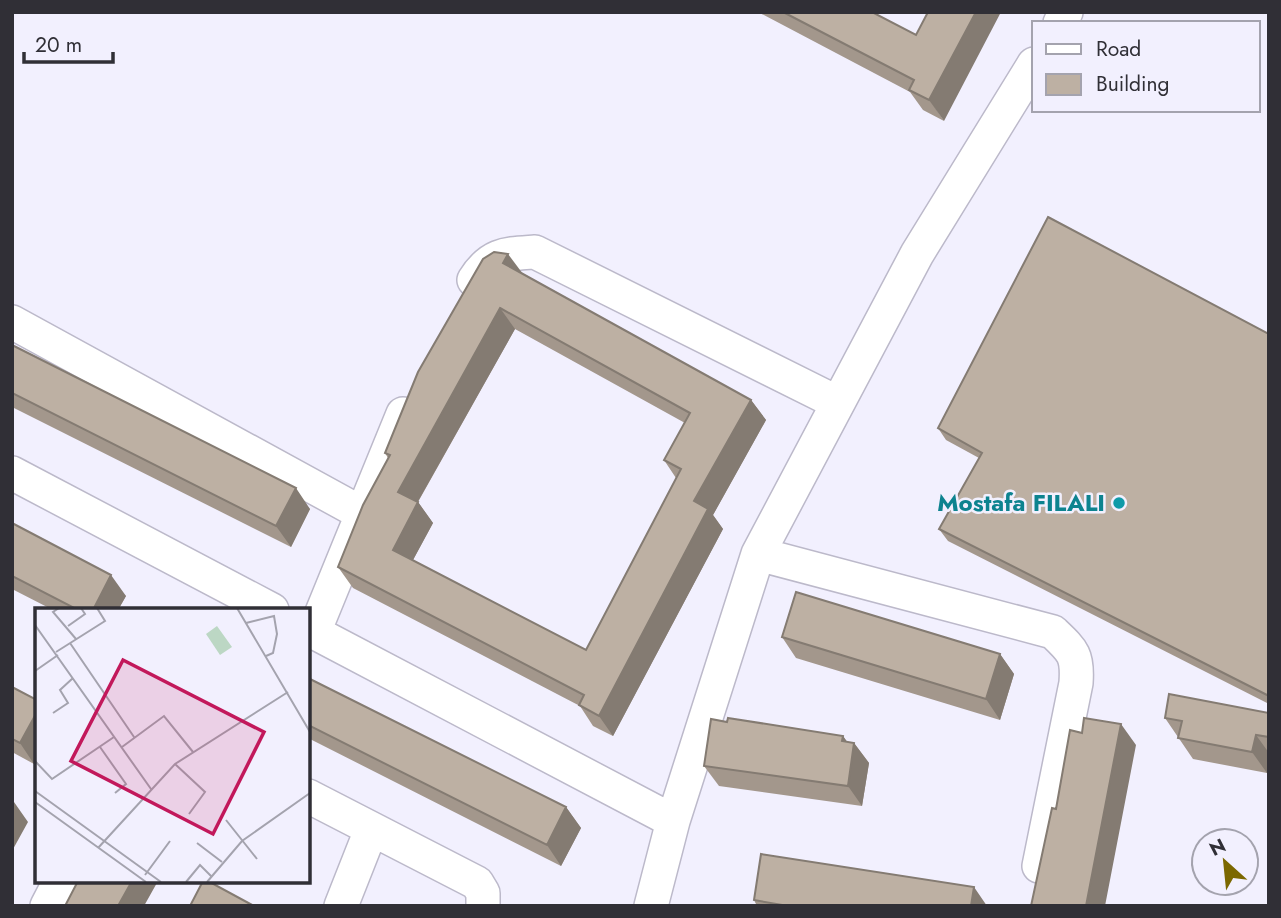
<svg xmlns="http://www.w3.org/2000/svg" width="1281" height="918" font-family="Jost,sans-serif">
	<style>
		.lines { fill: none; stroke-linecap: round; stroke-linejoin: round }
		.street-casing { stroke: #bcb9ca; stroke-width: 36 }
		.street { stroke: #fff; stroke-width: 33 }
		.wall { fill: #a3978c; fill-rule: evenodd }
		.shaded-wall { fill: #847b72 }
		.building { fill: #bdb0a3; stroke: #847b72; stroke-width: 2; fill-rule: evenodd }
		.culture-dot { fill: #0f9aa8; stroke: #f2f0fe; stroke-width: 2.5 }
		.labels { text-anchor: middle; stroke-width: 5; stroke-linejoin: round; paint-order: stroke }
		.culture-label { font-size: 24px; font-weight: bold; fill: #0d838f; stroke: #f2f0fe; text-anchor: end }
		.inset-road { fill: none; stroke: #a4a3ae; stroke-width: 2 }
		.view { fill: #c2185b; fill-opacity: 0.15; stroke: #c2185b; stroke-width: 3.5 }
		.inset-edge { fill: none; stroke: #302f36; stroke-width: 3.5 }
	</style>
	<rect width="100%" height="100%" fill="#f2f0fe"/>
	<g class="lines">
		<defs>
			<path id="street" d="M 1060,23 L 1066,12
				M 474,280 C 491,253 506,254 535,252 L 838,403
				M 12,322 L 363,514
				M 12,473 L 272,610
				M 758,554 L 1053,632 C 1073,651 1078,655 1076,683 L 1039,866
				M 308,629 L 673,821
				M 314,632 L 403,414
				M 308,796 L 477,883 L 483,893 L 483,906
				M 47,906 L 60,881
				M 341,906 L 371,830
				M 651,906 L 673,821 L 758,554 L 917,254 L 1034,64"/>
		</defs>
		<use href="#street" class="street-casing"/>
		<use href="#street" class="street"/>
	</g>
	<path class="wall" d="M 758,12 L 872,12 L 944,121 L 923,110 L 910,92 Z
		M 522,273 L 751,400 L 766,420 L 713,515 L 723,529 L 613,736 L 593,726 L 580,706 L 353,588 L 338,567 L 388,458 L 385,453 ZM 515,329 L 685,423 L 664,460 L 676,478 L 586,650 L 413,560 L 433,523 L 418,502 Z
		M 1269,334 L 1269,704 L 948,541 L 939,529 L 979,458 L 946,440 L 938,428 Z
		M 12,345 L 310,509 L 291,547 L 12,407 Z
		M 12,523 L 126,596 L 118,610 L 53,610 L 12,589 Z
		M 782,637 L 1000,654 L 1014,674 L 1000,720 L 796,658 Z
		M 308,678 L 566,807 L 581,828 L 561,866 L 308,738 Z
		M 12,687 L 37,700 L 37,760 L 34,764 L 12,752 Z
		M 1269,713 L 1269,763 L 1267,773 L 1193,759 L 1165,718 Z
		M 843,736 L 847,742 L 854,743 L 869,763 L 862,806 L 719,786 L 704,766 Z
		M 754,900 L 987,906 L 757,906 Z"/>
	<path class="shaded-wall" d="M 976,12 L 1001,12 L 944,121 L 929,100 Z
		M 508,254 L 523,274 L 503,263 Z
		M 500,308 L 515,329 L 412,512 L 398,492 Z
		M 751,400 L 766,420 L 713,515 L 723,529 L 613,736 L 599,716 L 694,501 Z
		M 296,488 L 310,509 L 291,547 L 276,526 Z
		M 418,502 L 433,523 L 407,571 L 393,550 Z
		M 111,575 L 126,596 L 118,610 L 93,610 Z
		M 1000,654 L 1014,674 L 1000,720 L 986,699 Z
		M 37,712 L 37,760 L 34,764 L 20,743 Z
		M 1121,724 L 1136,745 L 1105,906 L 1086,906 Z
		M 1256,735 L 1269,753 L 1269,763 L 1267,773 L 1252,752 Z
		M 843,736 L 853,750 L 854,743 L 869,763 L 862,806 L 848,786 L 842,741 Z
		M 14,802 L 28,822 L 12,851 L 12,804 Z
		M 566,807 L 581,828 L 561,866 L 547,845 Z
		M 132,881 L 158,881 L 144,906 L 118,906 Z
		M 974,887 L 987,906 L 971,906 Z"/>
	<path class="building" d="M 783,12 L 872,12 L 916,35 L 928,12 L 976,12 L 929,100 L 909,90 L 914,80 Z
		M 1048,217 L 1269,334 L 1269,696 L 939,529 L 982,453 L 938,428 Z
		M 494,252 L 508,254 L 503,263 L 751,400 L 694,501 L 708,509 L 599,716 L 579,705 L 584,695 L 338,567 L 363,505 L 390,455 L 385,453 L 418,372 L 483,259 ZM 500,308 L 690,413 L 664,460 L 681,469 L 586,650 L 393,550 L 418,502 L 398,492 Z
		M 12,345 L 296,488 L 276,526 L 12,393 Z
		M 12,523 L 111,575 L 93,610 L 78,610 L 12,576 Z
		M 796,592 L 1000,654 L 986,699 L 782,637 Z
		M 308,678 L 566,807 L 547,845 L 308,725 Z
		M 12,687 L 37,700 L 37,712 L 20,743 L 12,739 Z
		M 1169,694 L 1269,713 L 1269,737 L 1256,735 L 1252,752 L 1178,738 L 1182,721 L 1165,718 Z
		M 728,718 L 843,736 L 842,741 L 854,743 L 848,786 L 704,766 L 711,719 L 727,722 Z
		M 1084,718 L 1121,724 L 1086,906 L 1031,906 L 1052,808 L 1056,809 L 1070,730 L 1082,733 Z
		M 761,854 L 974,887 L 971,906 L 788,906 L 754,900 Z
		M 78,881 L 132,881 L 118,906 L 65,906 Z
		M 203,881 L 208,881 L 254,906 L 190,906 Z"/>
	<circle class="culture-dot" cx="1119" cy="503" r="7"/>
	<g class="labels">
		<g class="culture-label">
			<text x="1105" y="511">Mostafa FILALI</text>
		</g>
	</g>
	<g transform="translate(35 608)">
		<rect width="275" height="275" fill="#f2f0fe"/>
		<path d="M 182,18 L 197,39 L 185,47 L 171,26 Z" fill="#bcd7c4"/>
		<path class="inset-road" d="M 24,0 L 18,4 L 41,31M 202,0 L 275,124M 211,15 L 239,8 L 242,26 L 238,45 L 231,48M 0,17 L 116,181M 33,18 L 50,6 L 46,0M 35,35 L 99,129M 21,44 L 70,13 L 62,0M 0,63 L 23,47M 18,105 L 33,95 L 25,82 L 38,70M 65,139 L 91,176 L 80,185M 87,139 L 129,108 L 158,144M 0,153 L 17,171 L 79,129M 140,156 L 170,184 L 154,206M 0,183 L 126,274M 0,194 L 111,274M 191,212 L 222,251M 162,235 L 187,254M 63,240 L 140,156 L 253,84M 110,267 L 135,233M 151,274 L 165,257 L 176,268M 172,274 L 207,233 L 275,185"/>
		<path class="view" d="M 88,52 L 229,124 L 178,226 L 36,153 Z"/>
		<rect width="275" height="275" class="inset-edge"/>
	</g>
	<rect width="1281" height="918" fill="none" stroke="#302f36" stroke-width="28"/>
	<rect x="1032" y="21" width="228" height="91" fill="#f2f0fe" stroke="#a4a3ae" stroke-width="2"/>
	<rect x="1046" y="44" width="35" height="10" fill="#ffffff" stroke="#a4a3ae" stroke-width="2"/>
	<text x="1096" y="56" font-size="21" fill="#302f36">Road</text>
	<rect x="1046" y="74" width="35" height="21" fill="#bdb0a3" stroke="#a4a3ae" stroke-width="2"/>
	<text x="1096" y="91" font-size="21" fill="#302f36">Building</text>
	<g transform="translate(1225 862) rotate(333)"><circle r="33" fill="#f2f0fe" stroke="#a4a3ae" stroke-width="2"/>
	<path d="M0-5L12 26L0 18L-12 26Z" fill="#7c6800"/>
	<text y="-10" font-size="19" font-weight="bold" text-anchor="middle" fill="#302f36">N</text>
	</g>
	<path d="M24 52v10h89v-10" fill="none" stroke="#302f36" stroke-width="3.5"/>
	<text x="35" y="52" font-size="21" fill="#302f36" stroke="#f2f0fe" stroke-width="5" paint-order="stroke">20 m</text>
</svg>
